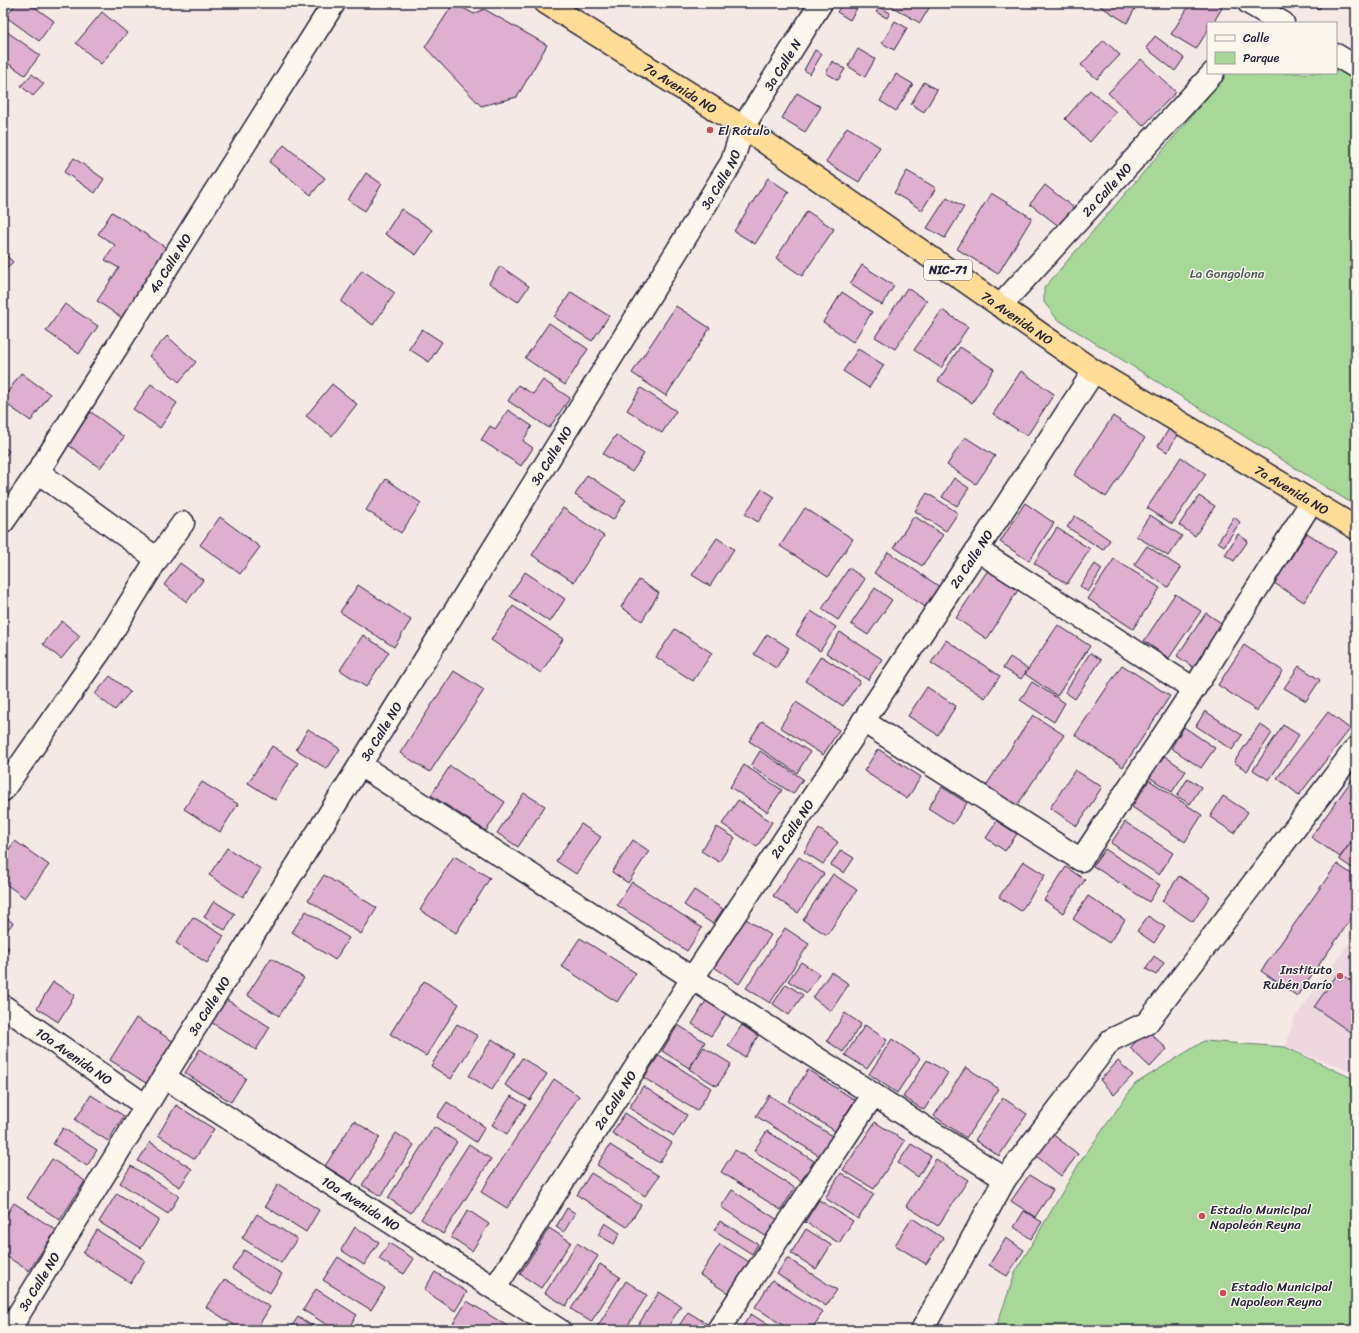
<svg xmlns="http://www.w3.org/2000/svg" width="1359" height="1333" font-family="Sriracha,sans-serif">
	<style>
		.built { fill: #eed8df }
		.green { fill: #a7d898; stroke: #647d6a }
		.building { fill: #dfafcf; stroke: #22223b }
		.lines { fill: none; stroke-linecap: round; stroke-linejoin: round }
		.minor-casing { stroke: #22223b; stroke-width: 25 }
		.highway-casing { stroke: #22223b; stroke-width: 25 }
		.minor { stroke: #fbf7ec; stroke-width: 22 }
		.highway { stroke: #ffdd96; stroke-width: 22 }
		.poi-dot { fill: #d1495b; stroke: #fbf7ec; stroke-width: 1.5 }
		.labels { text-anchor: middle; stroke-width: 3; stroke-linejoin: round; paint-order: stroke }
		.shield { fill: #fbf7ec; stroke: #636270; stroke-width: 1 }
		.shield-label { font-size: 12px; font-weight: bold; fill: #22223b }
		.street-label { font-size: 13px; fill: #22223b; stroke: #fbf7ec }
		.poi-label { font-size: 13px; fill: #22223b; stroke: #fbf7ec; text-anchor: start }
		.park-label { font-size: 13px; fill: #4a5957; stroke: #fbf7ec }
	</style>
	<rect width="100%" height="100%" fill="#f5e9e6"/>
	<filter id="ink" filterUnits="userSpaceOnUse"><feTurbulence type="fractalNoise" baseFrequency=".025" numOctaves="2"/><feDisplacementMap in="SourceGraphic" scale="8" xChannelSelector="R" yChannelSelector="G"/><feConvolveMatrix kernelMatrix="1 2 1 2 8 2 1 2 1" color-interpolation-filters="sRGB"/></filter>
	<g filter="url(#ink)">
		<path class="built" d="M 1356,933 L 1356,1073 L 1285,1047 L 1294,1019 Z"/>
		<path class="green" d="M 1336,68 L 1356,79 L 1356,506 L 1057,319 L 1044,302 L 1044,288 L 1186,123 L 1227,73 L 1336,73 Z
			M 1204,1041 L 1285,1047 L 1356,1080 L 1356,1330 L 995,1330 L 1016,1271 L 1080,1162 L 1135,1084 Z"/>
		<path class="building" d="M 16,3 L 29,3 L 54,21 L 39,41 L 6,17 Z
			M 454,3 L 474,14 L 484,9 L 547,45 L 517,97 L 481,106 L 425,47 Z
			M 843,3 L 860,3 L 850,20 L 837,12 Z
			M 886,3 L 932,3 L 920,23 Z
			M 1102,3 L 1138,3 L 1127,23 L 1100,6 Z
			M 1191,3 L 1215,3 L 1222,8 L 1213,23 L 1208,23 L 1208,30 L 1196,49 L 1171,34 Z
			M 1309,3 L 1323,3 L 1319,9 Z
			M 880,7 L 890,13 L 887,18 L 876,12 Z
			M 102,12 L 127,33 L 101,64 L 76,43 Z
			M 895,21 L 907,28 L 894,50 L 882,43 Z
			M 3,29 L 40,55 L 25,75 L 3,60 Z
			M 1155,36 L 1184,58 L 1175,71 L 1146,48 Z
			M 1104,40 L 1120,55 L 1097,79 L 1081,65 Z
			M 858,49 L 875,59 L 865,77 L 848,66 Z
			M 815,50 L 822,54 L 810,74 L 804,70 Z
			M 1141,59 L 1176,92 L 1143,126 L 1108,93 Z
			M 832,61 L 845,69 L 838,80 L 826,73 Z
			M 32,74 L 44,84 L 33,96 L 21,86 Z
			M 896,74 L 913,84 L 896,111 L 880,101 Z
			M 924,82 L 937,90 L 924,112 L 911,104 Z
			M 1090,90 L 1116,112 L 1090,142 L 1065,119 Z
			M 797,93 L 821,107 L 805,132 L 782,118 Z
			M 847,127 L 880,147 L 859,182 L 826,162 Z
			M 284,145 L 325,178 L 311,195 L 269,162 Z
			M 74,158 L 104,179 L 95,193 L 64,172 Z
			M 907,171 L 936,188 L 922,210 L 894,193 Z
			M 366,173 L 382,184 L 365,211 L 348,200 Z
			M 768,178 L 789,192 L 755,244 L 734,231 Z
			M 1045,185 L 1074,208 L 1060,227 L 1030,204 Z
			M 991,193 L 1032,218 L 998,274 L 957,249 Z
			M 947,197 L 964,207 L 945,238 L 927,228 Z
			M 401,209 L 433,230 L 416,255 L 385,234 Z
			M 807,211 L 834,229 L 802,276 L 776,258 Z
			M 112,212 L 174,253 L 128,322 L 97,301 L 119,268 L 105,260 L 115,245 L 98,234 Z
			M 3,252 L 13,262 L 3,272 Z
			M 862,265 L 894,286 L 882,305 L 850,284 Z
			M 500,266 L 529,286 L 518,302 L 489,283 Z
			M 362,270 L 395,293 L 373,325 L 341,302 Z
			M 907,288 L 927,301 L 895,349 L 875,337 Z
			M 571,292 L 609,316 L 592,341 L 554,317 Z
			M 842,292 L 872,312 L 853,342 L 823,322 Z
			M 65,304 L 98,326 L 79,354 L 46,331 Z
			M 676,306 L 710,328 L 666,396 L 632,373 Z
			M 942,310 L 968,327 L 941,368 L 914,350 Z
			M 549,323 L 588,349 L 565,385 L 525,358 Z
			M 422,329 L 442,342 L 429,362 L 409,349 Z
			M 167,336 L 196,362 L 179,382 L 149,356 Z
			M 960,347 L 994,369 L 972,403 L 938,381 Z
			M 858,349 L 884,365 L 869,388 L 843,371 Z
			M 1021,371 L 1054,394 L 1027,436 L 993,414 Z
			M 21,373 L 50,394 L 31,421 L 3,402 L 3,399 Z
			M 543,380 L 570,398 L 549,428 L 508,401 L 518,385 L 533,394 Z
			M 151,384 L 177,403 L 160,428 L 133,409 Z
			M 332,384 L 357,404 L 332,436 L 306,416 Z
			M 641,388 L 676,411 L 662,433 L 627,410 Z
			M 508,410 L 532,426 L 523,441 L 533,448 L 521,466 L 481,440 L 490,426 L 495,429 Z
			M 91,412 L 124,437 L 100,468 L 67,444 Z
			M 1113,416 L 1145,438 L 1106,497 L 1074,475 Z
			M 1169,429 L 1178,435 L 1167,452 L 1158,446 Z
			M 616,435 L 644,454 L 632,472 L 603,454 Z
			M 965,437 L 995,456 L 976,484 L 947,465 Z
			M 3,446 L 9,451 L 3,459 Z
			M 1181,457 L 1206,474 L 1172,524 L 1147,508 Z
			M 587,475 L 626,500 L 613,520 L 575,495 Z
			M 954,478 L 969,488 L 957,506 L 942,497 Z
			M 386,479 L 421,503 L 401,533 L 366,510 Z
			M 762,489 L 775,497 L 758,522 L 745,514 Z
			M 927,493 L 958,513 L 946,531 L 915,511 Z
			M 1199,496 L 1215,506 L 1195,536 L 1179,525 Z
			M 1025,503 L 1054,523 L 1029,561 L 1000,542 Z
			M 563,508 L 604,536 L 574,582 L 532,555 Z
			M 805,508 L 853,539 L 828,577 L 780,546 Z
			M 1150,515 L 1182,536 L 1168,556 L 1136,536 Z
			M 914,516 L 943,535 L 922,566 L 894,547 Z
			M 1075,516 L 1110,540 L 1103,550 L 1067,527 Z
			M 220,517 L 260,547 L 240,574 L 200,545 Z
			M 1234,517 L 1240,522 L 1224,546 L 1218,542 Z
			M 1057,528 L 1090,549 L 1067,584 L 1034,563 Z
			M 1307,533 L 1336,552 L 1304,602 L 1274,583 Z
			M 1238,534 L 1248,541 L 1234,561 L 1225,555 Z
			M 717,538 L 734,549 L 710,586 L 692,575 Z
			M 1147,546 L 1181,568 L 1168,587 L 1134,565 Z
			M 888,552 L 940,587 L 927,608 L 874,573 Z
			M 1114,559 L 1160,588 L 1133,629 L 1088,599 Z
			M 180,563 L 203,580 L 187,602 L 164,585 Z
			M 1095,564 L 1102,569 L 1088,592 L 1080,586 Z
			M 849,568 L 865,579 L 838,620 L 822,609 Z
			M 988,570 L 1018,590 L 987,639 L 956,618 Z
			M 525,572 L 565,599 L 550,622 L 510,596 Z
			M 639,580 L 659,593 L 642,621 L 621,607 Z
			M 358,585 L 411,620 L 394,647 L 340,612 Z
			M 875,588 L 892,600 L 868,635 L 851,624 Z
			M 1175,594 L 1201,611 L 1169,658 L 1144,641 Z
			M 513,606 L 563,639 L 541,673 L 491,640 Z
			M 811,611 L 836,627 L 820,651 L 796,635 Z
			M 1206,613 L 1226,626 L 1197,670 L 1177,656 Z
			M 1356,614 L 1356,627 L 1350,623 Z
			M 62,621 L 80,636 L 61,659 L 43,644 Z
			M 1058,625 L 1090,646 L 1057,696 L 1025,674 Z
			M 675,629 L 712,653 L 693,681 L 656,657 Z
			M 840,632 L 882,659 L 868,680 L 826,653 Z
			M 767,634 L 789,648 L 776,668 L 754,654 Z
			M 363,635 L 389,652 L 366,687 L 340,670 Z
			M 946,640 L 1000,676 L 985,698 L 931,663 Z
			M 1244,645 L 1283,671 L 1257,711 L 1218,685 Z
			M 1090,653 L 1101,660 L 1075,699 L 1065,692 Z
			M 821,656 L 860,681 L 843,706 L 805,681 Z
			M 1010,657 L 1028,669 L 1021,679 L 1003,668 Z
			M 1122,665 L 1170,696 L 1123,767 L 1075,735 Z
			M 1299,666 L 1320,680 L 1306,701 L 1284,688 Z
			M 454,671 L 484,690 L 430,772 L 400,753 Z
			M 110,676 L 130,692 L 115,710 L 95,694 Z
			M 1032,682 L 1065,703 L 1054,722 L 1020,700 Z
			M 927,687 L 956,706 L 938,735 L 908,716 Z
			M 796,702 L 839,730 L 823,755 L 780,727 Z
			M 1205,711 L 1242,735 L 1232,750 L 1196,726 Z
			M 1328,712 L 1350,729 L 1299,795 L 1277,778 Z
			M 1033,715 L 1064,735 L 1016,807 L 985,787 Z
			M 762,721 L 810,752 L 797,773 L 749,741 Z
			M 1260,724 L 1272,733 L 1247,771 L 1234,762 Z
			M 1283,725 L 1299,735 L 1269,780 L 1253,770 Z
			M 1184,727 L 1215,748 L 1201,768 L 1171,748 Z
			M 308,729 L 340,749 L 327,769 L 296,749 Z
			M 272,746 L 298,763 L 275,800 L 248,783 Z
			M 878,749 L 921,777 L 907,799 L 864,771 Z
			M 760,751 L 803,779 L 793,794 L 751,766 Z
			M 1163,755 L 1186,771 L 1172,792 L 1149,777 Z
			M 744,765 L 782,790 L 767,812 L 730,787 Z
			M 450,766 L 505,802 L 486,831 L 431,795 Z
			M 1075,770 L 1102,787 L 1077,826 L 1050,808 Z
			M 1356,774 L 1356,835 L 1340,857 L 1311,837 Z
			M 1188,778 L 1201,787 L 1190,804 L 1177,796 Z
			M 1149,780 L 1202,815 L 1185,842 L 1132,807 Z
			M 202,782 L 238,804 L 220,832 L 184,809 Z
			M 942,787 L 967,803 L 953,824 L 928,808 Z
			M 524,793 L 545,806 L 518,847 L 497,833 Z
			M 1223,796 L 1248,812 L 1234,833 L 1210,817 Z
			M 738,800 L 772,822 L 757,847 L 722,824 Z
			M 997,821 L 1017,834 L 1005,851 L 986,838 Z
			M 1125,822 L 1173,853 L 1159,875 L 1111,843 Z
			M 581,824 L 601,837 L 576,874 L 556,861 Z
			M 717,827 L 735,838 L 719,862 L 701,851 Z
			M 819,829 L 838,842 L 823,864 L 804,852 Z
			M 1356,835 L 1356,871 L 1339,859 Z
			M 633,840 L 649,851 L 628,883 L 612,872 Z
			M 15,841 L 49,865 L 25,898 L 3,882 L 3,857 Z
			M 227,848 L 261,869 L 243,897 L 209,875 Z
			M 1105,849 L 1160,885 L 1149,902 L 1093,866 Z
			M 841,850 L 854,858 L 844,873 L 831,865 Z
			M 454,856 L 490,878 L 456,933 L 420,910 Z
			M 799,857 L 824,874 L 798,913 L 773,896 Z
			M 1023,861 L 1045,875 L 1021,911 L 999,897 Z
			M 1337,864 L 1356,877 L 1356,912 L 1297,996 L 1261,971 Z
			M 1066,867 L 1085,880 L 1063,913 L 1044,900 Z
			M 833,874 L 857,890 L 827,935 L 803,920 Z
			M 324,875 L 377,908 L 361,934 L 308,900 Z
			M 1179,876 L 1210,896 L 1193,922 L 1162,901 Z
			M 632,882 L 702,928 L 687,951 L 617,905 Z
			M 694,890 L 723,909 L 713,924 L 684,905 Z
			M 1088,896 L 1125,920 L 1109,943 L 1073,919 Z
			M 214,901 L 235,914 L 225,930 L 204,917 Z
			M 306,911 L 349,938 L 335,960 L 292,932 Z
			M 3,915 L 13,923 L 3,935 Z
			M 1148,916 L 1165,927 L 1154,943 L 1137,931 Z
			M 193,917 L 224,936 L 207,963 L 176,943 Z
			M 746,919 L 771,935 L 739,984 L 714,967 Z
			M 785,928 L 809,944 L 770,1003 L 746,988 Z
			M 580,938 L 636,973 L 617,1002 L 561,966 Z
			M 3,943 L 9,948 L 3,955 Z
			M 1154,956 L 1164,963 L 1156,975 L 1146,969 Z
			M 271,958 L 304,978 L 279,1016 L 247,995 Z
			M 801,962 L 819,974 L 807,993 L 788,981 Z
			M 831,972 L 849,984 L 831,1011 L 813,998 Z
			M 1339,972 L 1356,984 L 1356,1036 L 1314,1007 Z
			M 424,981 L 459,1004 L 426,1056 L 390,1034 Z
			M 53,982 L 75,995 L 58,1022 L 37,1008 Z
			M 786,984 L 803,995 L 789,1015 L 773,1004 Z
			M 224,998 L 270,1027 L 256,1050 L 209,1021 Z
			M 707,999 L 727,1012 L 711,1036 L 692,1024 Z
			M 845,1013 L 861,1024 L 843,1052 L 827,1041 Z
			M 136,1018 L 176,1043 L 149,1085 L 110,1060 Z
			M 457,1024 L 478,1036 L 451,1079 L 431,1066 Z
			M 678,1025 L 705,1042 L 689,1068 L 662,1051 Z
			M 742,1025 L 758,1036 L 745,1057 L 728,1046 Z
			M 865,1025 L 887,1040 L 867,1069 L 845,1055 Z
			M 1147,1030 L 1167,1049 L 1150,1067 L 1130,1048 Z
			M 492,1039 L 515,1054 L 492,1090 L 469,1076 Z
			M 892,1039 L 920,1058 L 897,1093 L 869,1074 Z
			M 704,1047 L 731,1064 L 717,1086 L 689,1069 Z
			M 200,1049 L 246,1078 L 231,1102 L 185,1073 Z
			M 659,1055 L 711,1088 L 697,1111 L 644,1078 Z
			M 522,1058 L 547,1074 L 530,1100 L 505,1085 Z
			M 927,1060 L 948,1073 L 924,1110 L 903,1097 Z
			M 1118,1061 L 1133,1075 L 1114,1095 L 1100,1080 Z
			M 966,1067 L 999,1089 L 966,1138 L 934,1116 Z
			M 808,1070 L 855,1100 L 835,1131 L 788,1101 Z
			M 554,1079 L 579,1096 L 507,1208 L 481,1192 Z
			M 643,1086 L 687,1115 L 674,1136 L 629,1108 Z
			M 91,1095 L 124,1116 L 108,1141 L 75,1120 Z
			M 769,1095 L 834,1137 L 821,1157 L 756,1116 Z
			M 511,1096 L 526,1105 L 507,1134 L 492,1125 Z
			M 1003,1098 L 1027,1114 L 999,1156 L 975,1140 Z
			M 447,1102 L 485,1127 L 476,1142 L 437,1117 Z
			M 176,1105 L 214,1129 L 195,1159 L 158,1135 Z
			M 625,1113 L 672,1143 L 659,1163 L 612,1133 Z
			M 354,1121 L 380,1137 L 351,1182 L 325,1166 Z
			M 875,1122 L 905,1141 L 874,1189 L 843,1170 Z
			M 434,1127 L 457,1142 L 411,1213 L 388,1198 Z
			M 63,1128 L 97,1150 L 87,1166 L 53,1144 Z
			M 1047,1130 L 1078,1154 L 1061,1176 L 1030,1151 Z
			M 767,1131 L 814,1161 L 801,1181 L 754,1151 Z
			M 396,1133 L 414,1145 L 381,1196 L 362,1185 Z
			M 150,1142 L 192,1169 L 180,1187 L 138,1161 Z
			M 469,1144 L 491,1159 L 443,1234 L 421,1219 Z
			M 911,1144 L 931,1156 L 918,1177 L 898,1163 Z
			M 610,1145 L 659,1176 L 645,1196 L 597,1165 Z
			M 735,1150 L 795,1188 L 781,1210 L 721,1172 Z
			M 52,1159 L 85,1181 L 60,1220 L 27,1198 Z
			M 936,1159 L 968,1180 L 938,1226 L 906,1206 Z
			M 131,1166 L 179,1196 L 168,1214 L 120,1183 Z
			M 591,1173 L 641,1205 L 627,1227 L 577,1195 Z
			M 841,1173 L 874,1194 L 858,1219 L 825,1198 Z
			M 1029,1175 L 1053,1190 L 1035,1217 L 1011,1201 Z
			M 278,1184 L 319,1210 L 306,1232 L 265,1206 Z
			M 732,1190 L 778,1220 L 767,1237 L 721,1207 Z
			M 117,1193 L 159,1220 L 141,1248 L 99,1222 Z
			M 819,1200 L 853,1221 L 839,1243 L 805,1222 Z
			M 14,1203 L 56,1230 L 29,1271 L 3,1254 L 3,1220 Z
			M 567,1208 L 575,1213 L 564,1232 L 556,1227 Z
			M 468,1210 L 489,1224 L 472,1251 L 451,1237 Z
			M 1024,1211 L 1042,1222 L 1031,1239 L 1014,1227 Z
			M 257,1214 L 297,1239 L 281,1263 L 242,1238 Z
			M 912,1218 L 943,1238 L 926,1264 L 895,1245 Z
			M 720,1221 L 758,1244 L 752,1254 L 714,1230 Z
			M 605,1223 L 620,1233 L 614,1244 L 598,1235 Z
			M 355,1227 L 379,1242 L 364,1265 L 341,1250 Z
			M 549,1228 L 571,1242 L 541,1288 L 520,1274 Z
			M 806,1229 L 831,1245 L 816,1269 L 791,1253 Z
			M 97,1230 L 145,1260 L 131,1283 L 83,1253 Z
			M 1006,1238 L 1024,1250 L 1007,1276 L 989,1265 Z
			M 389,1243 L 414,1259 L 404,1274 L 379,1259 Z
			M 577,1243 L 598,1256 L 566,1306 L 545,1293 Z
			M 720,1244 L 751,1263 L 731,1295 L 700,1275 Z
			M 244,1250 L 282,1274 L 270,1293 L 232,1269 Z
			M 338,1257 L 385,1288 L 371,1310 L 323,1280 Z
			M 787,1258 L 837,1290 L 826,1306 L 777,1274 Z
			M 600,1264 L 620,1277 L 591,1322 L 571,1309 Z
			M 435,1272 L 467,1292 L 455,1311 L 424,1290 Z
			M 225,1279 L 270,1307 L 256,1330 L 242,1330 L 206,1307 Z
			M 772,1280 L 823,1312 L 811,1330 L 790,1330 L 755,1307 Z
			M 626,1281 L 647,1295 L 625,1330 L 602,1330 L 597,1327 Z
			M 316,1289 L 357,1315 L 347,1330 L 335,1330 L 303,1310 Z
			M 659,1292 L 681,1306 L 666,1330 L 635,1330 Z
			M 467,1301 L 512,1329 L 449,1330 Z
			M 688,1312 L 709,1325 L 706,1330 L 676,1330 Z
			M 751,1314 L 776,1330 L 746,1330 L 742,1327 Z
			M 298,1317 L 319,1330 L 289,1330 Z"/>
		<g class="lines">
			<defs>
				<g id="minor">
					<path d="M 1249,3 L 1283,23"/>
					<path d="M 1336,55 L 1356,67"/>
					<path id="s1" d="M 1000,306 L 1213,73"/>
					<path d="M 38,472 L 157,559"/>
					<path id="s2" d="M 3,522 L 38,472 L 334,3"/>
					<path d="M 977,550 L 1194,689"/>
					<path d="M 863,721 L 1081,860 L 1194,689 L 1312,501"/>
					<path d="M 360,765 L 1005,1179"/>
					<path d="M 3,790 L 101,650 L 157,559 L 183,523"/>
					<path id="s3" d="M 3,1006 L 146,1106"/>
					<path id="s4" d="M 164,1077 L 559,1330"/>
					<path id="s5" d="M 495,1288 L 692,979 L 977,550 L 1094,371"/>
					<path id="s6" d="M 9,1330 L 164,1077 L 360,765 L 732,162 L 743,127 L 821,3"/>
					<path d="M 718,1330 L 873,1095"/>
					<path d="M 922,1330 L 1005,1179 L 1111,1040 L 1147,1023 L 1356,748"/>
				</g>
				<g id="highway">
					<path id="s7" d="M 546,3 L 743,127 L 1094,371 L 1356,528"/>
				</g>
			</defs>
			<use href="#minor" class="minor-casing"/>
			<use href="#highway" class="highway-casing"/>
			<use href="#minor" class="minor"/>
			<use href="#highway" class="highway"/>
		</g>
	</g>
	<g class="poi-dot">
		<circle cx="710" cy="130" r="4"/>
		<circle cx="1340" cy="976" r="4"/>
		<circle cx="1202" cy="1216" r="4"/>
		<circle cx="1223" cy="1293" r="4"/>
	</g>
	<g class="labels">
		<rect class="shield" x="924" y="260" width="48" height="20" rx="3"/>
		<g class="shield-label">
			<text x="948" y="274">NIC-71</text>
		</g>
		<g class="street-label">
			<text dy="5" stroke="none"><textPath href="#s6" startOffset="1484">3a Calle N</textPath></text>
			<text dy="5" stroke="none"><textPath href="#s7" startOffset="159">7a Avenida NO</textPath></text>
			<text dy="5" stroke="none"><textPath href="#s6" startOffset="1353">3a Calle NO</textPath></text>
			<text dy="5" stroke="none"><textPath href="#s1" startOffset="158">2a Calle NO</textPath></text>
			<text dy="5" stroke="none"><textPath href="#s2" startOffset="308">4a Calle NO</textPath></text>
			<text dy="5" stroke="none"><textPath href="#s7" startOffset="567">7a Avenida NO</textPath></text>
			<text dy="5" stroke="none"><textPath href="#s6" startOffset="1029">3a Calle NO</textPath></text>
			<text dy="5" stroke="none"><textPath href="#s7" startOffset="891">7a Avenida NO</textPath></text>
			<text dy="5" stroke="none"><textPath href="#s5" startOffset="871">2a Calle NO</textPath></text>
			<text dy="5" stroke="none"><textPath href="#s6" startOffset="705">3a Calle NO</textPath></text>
			<text dy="5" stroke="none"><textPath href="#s5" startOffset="547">2a Calle NO</textPath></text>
			<text dy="5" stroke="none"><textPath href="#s6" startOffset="381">3a Calle NO</textPath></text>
			<text dy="5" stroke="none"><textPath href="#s3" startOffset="87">10a Avenida NO</textPath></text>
			<text dy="5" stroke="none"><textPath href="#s5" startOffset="223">2a Calle NO</textPath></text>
			<text dy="5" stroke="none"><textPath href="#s4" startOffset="234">10a Avenida NO</textPath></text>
			<text dy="5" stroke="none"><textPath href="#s6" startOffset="57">3a Calle NO</textPath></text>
		</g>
		<g class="poi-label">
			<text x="718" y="135">El Rótulo</text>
			<text x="1332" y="974" text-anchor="end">Instituto<tspan x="1332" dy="15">Rubén Darío</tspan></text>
			<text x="1210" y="1214">Estadio Municipal<tspan x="1210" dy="15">Napoleón Reyna</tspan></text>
			<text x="1231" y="1291">Estadio Municipal<tspan x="1231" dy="15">Napoleon Reyna</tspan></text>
		</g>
		<g class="park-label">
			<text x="1227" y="278">La Gongolona</text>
		</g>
	</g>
	<rect width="1359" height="1333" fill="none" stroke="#fbf7ec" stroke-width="16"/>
	<rect x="8" y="8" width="1343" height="1317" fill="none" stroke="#22223b" stroke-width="1.5" filter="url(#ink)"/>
	<rect x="1207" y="22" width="130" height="52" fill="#fbf7ec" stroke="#a4a2a5"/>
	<rect x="1215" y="35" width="20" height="6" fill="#fbf7ec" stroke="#a4a2a5"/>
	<text x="1243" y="42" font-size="12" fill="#22223b">Calle</text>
	<rect x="1215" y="52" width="20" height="12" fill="#a7d898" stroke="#a4a2a5"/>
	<text x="1243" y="62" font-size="12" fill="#22223b">Parque</text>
</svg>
